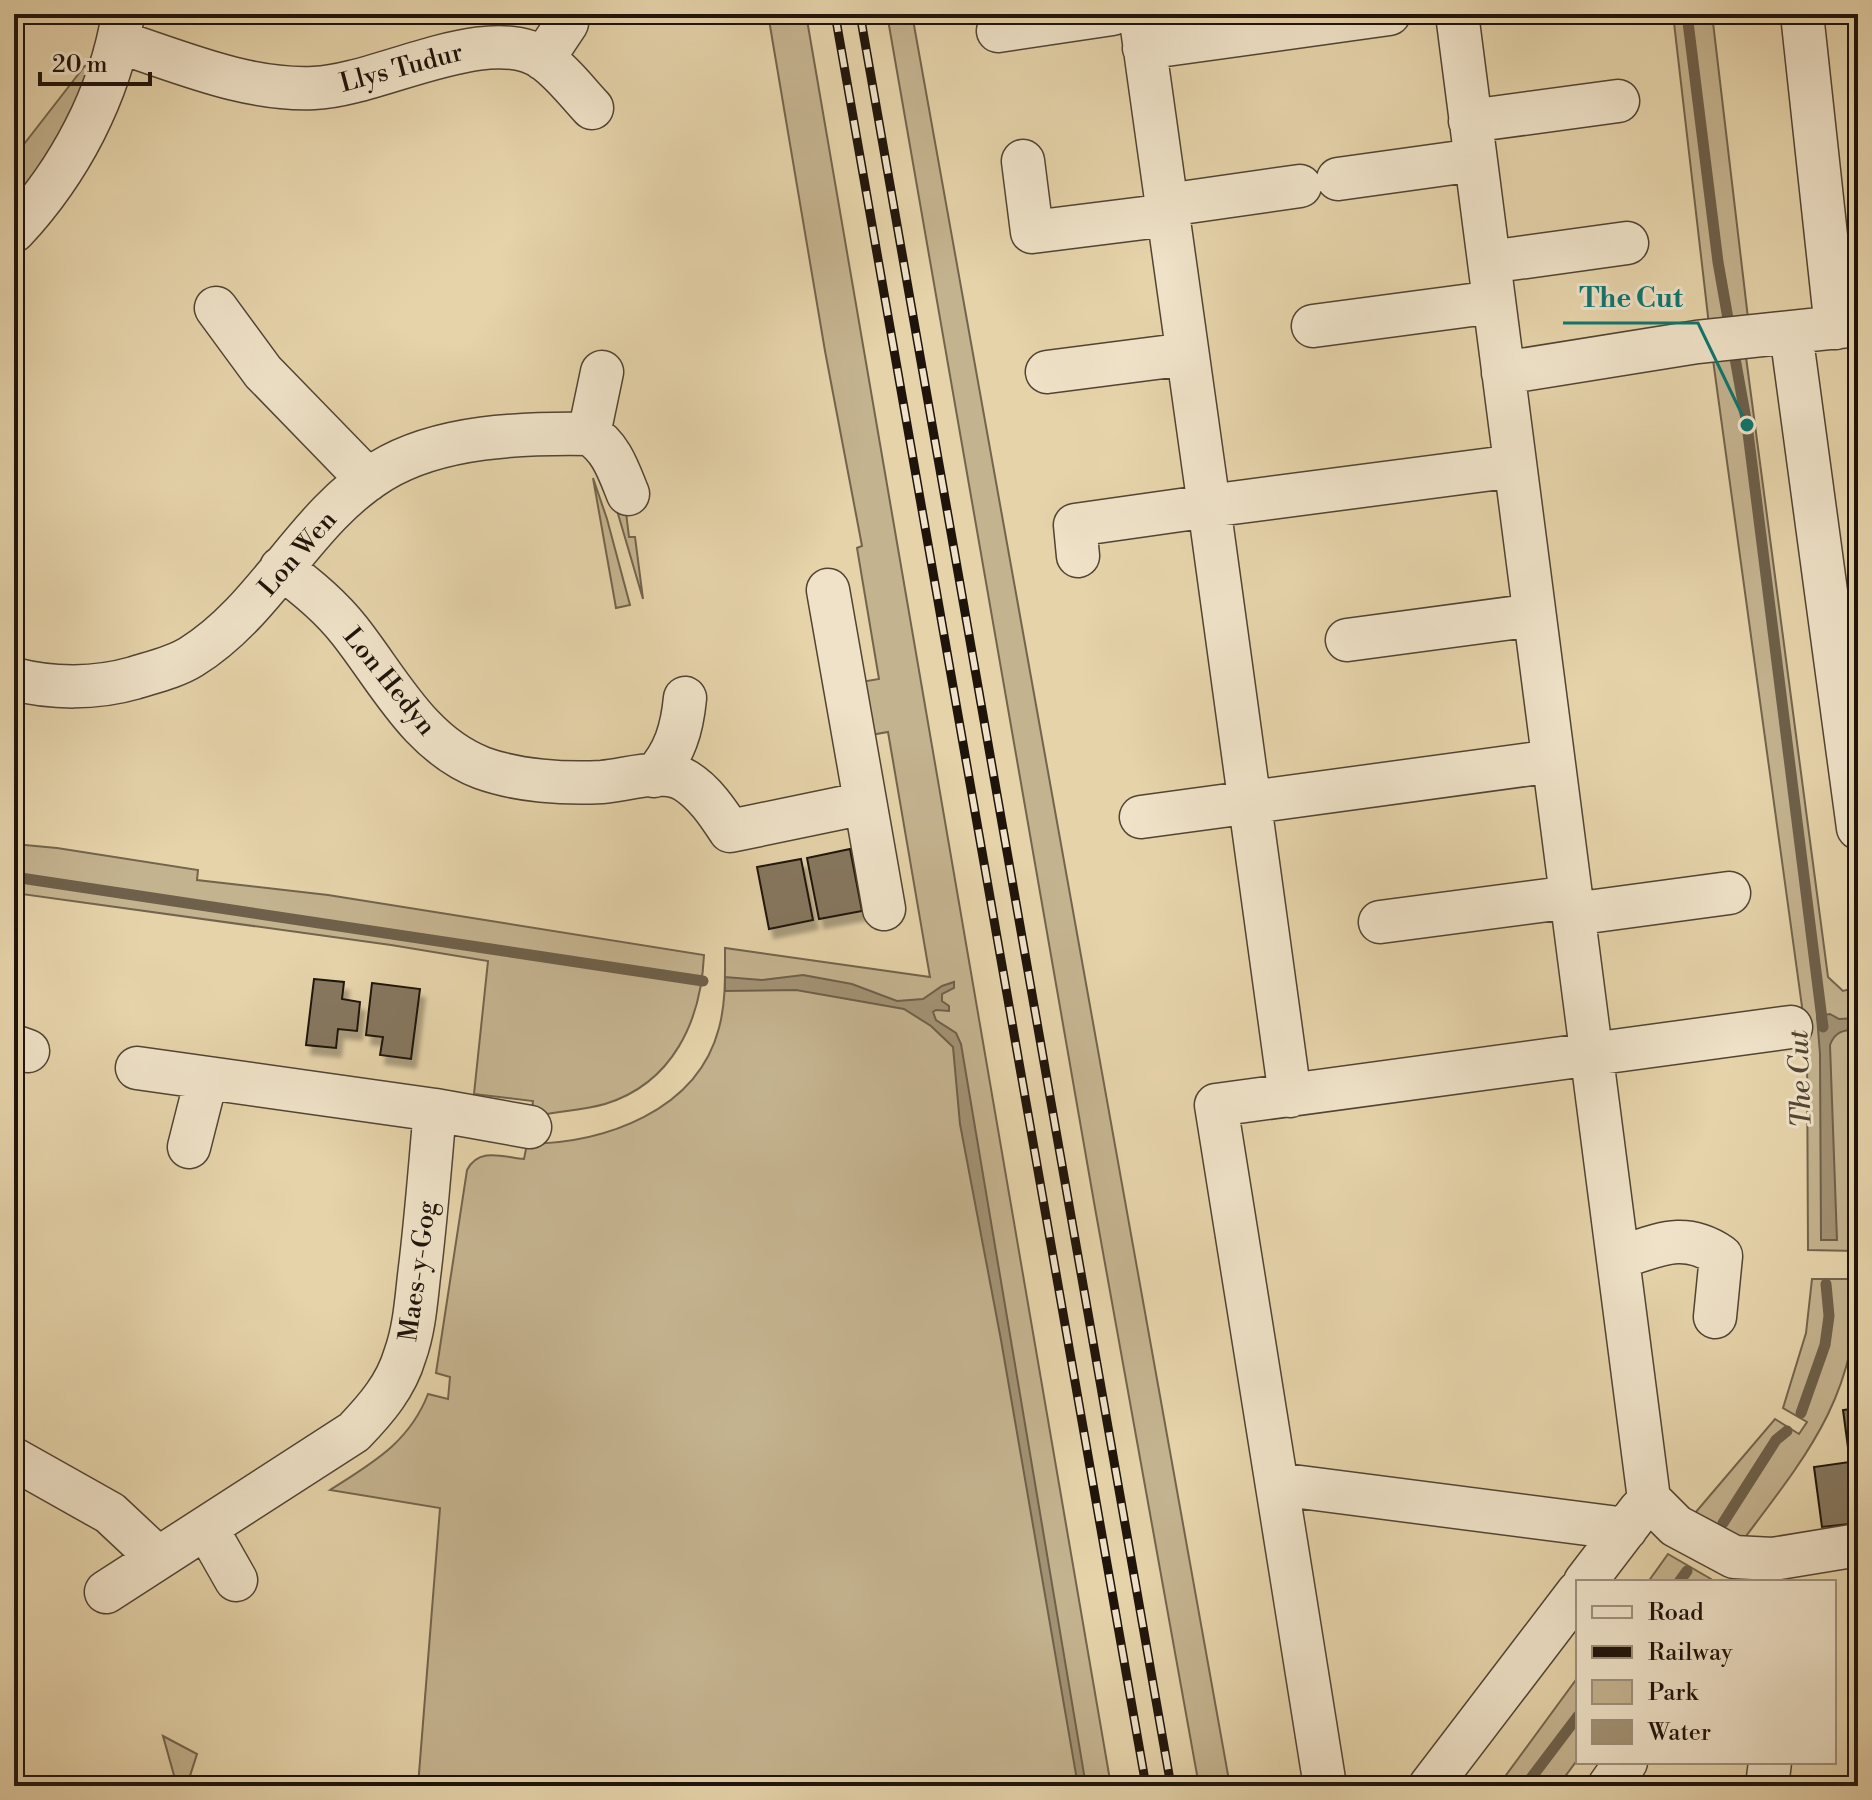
<svg xmlns="http://www.w3.org/2000/svg" width="1872" height="1800" font-family="'Libre Bodoni',serif">
	<style>
		.green { fill: #c4b38f; stroke: #72644d; stroke-width: 2 }
		.water { fill: #a29274; stroke: #6e604a; stroke-width: 2 }
		.lines { fill: none; stroke-linecap: round; stroke-linejoin: round }
		.stream { stroke: #6e604a; stroke-width: 11 }
		.building { fill: #86775e; stroke: #1f140b; stroke-width: 2; filter: url(#shadow) }
		.minor-casing { stroke: #514433; stroke-width: 45 }
		.minor { stroke: #efe2c8; stroke-width: 42 }
		.rail-casing { stroke: #1f140b; stroke-width: 9 }
		.rail { stroke: #efe2c8; stroke-width: 6; stroke-dasharray: 18; stroke-linecap: butt }
		.labels { text-anchor: middle; stroke-width: 6; stroke-linejoin: round; paint-order: stroke }
		.street-label { font-size: 26px; fill: #1f140b; stroke: #efe2c8 }
		.water-label { font-size: 28px; font-style: italic; fill: #534635; stroke: #efe2c8 }
		.leader { fill: none; stroke: #0f766e; stroke-width: 3 }
		.callout-dot { fill: #0f766e; stroke: #efe2c8; stroke-width: 3 }
		.callout-label { font-size: 28px; text-anchor: middle; font-weight: bold; fill: #0f766e; stroke: #efe2c8; stroke-width: 6; stroke-linejoin: round; paint-order: stroke }
	</style>
	<defs>
		<filter id="shadow"><feDropShadow dx="5" dy="9" stdDeviation="2" flood-color="#0004"/></filter>
	</defs>
	<rect width="100%" height="100%" fill="#e6d3aa"/>
	<filter id="stains"><feTurbulence type="fractalNoise" baseFrequency=".0025" numOctaves="4"/><feColorMatrix values="0 0 0 0 .2 0 0 0 0 .09 0 0 0 0 .02 0 0 0 .5 -.17"/></filter>
	<radialGradient id="worn" r=".72"><stop offset=".6" stop-color="#630" stop-opacity="0"/><stop offset="1" stop-color="#630" stop-opacity=".3"/></radialGradient>
	<path class="green" d="M 768,14 L 806,14 L 1111,1786 L 418,1786 L 440,1508 L 330,1490 C 372,1463 409,1443 428,1394 L 448,1399 L 450,1377 L 436,1373 L 467,1170 C 479,1147 503,1157 524,1159 L 527,1144 C 604,1143 697,1112 719,1028 C 726,1002 725,975 725,948 L 930,977 L 888,732 L 865,736 L 855,683 L 879,679 L 857,548 L 862,546 L 825,351 Z
		M 887,14 L 912,14 L 1230,1786 L 1199,1786 L 1095,1208 Z
		M 1673,14 L 1712,14 L 1748,318 L 1709,325 Z
		M 94,54 L 73,113 L 46,162 L 14,203 L 14,157 Z
		M 1746,357 L 1828,977 L 1843,991 L 1858,987 L 1857,1251 L 1808,1250 L 1807,1043 L 1713,360 Z
		M 593,478 L 607,519 L 630,605 L 616,608 Z
		M 625,504 L 629,537 L 635,537 L 643,599 L 616,507 Z
		M 14,844 L 57,848 L 198,870 L 197,880 L 328,895 L 704,955 C 701,1021 673,1083 605,1104 C 580,1111 556,1111 531,1117 L 533,1101 L 474,1094 L 488,961 L 391,945 L 14,893 Z
		M 1812,1279 L 1858,1279 C 1858,1394 1808,1454 1743,1540 L 1695,1513 L 1775,1419 L 1799,1434 L 1807,1422 L 1783,1408 L 1806,1333 Z
		M 1668,1554 L 1711,1579 L 1709,1582 L 1648,1582 Z
		M 1578,1677 L 1578,1759 L 1558,1786 L 1498,1786 Z
		M 163,1736 L 197,1754 L 189,1779 L 198,1786 L 177,1786 Z"/>
	<path class="water" d="M 803,975 L 852,984 L 897,1001 L 923,999 L 942,986 L 954,982 L 954,988 L 942,994 L 942,1001 L 949,1006 L 949,1011 L 936,1010 L 933,1012 L 936,1020 L 956,1033 L 961,1044 L 1086,1786 L 1078,1786 L 1001,1340 L 960,1124 L 953,1047 L 931,1026 L 904,1009 L 796,990 L 725,991 L 725,977 L 762,980 Z
		M 1830,1014 L 1839,1019 L 1858,1018 L 1858,1029 C 1844,1030 1835,1031 1830,1045 L 1837,1240 L 1821,1240 L 1820,1054 L 1817,1016 Z"/>
	<g class="lines">
		<path class="stream" d="M 1687,14 L 1718,262 L 1730,330
			M 1733,347 L 1747,425 L 1823,1027
			M 14,877 L 703,981
			M 1801,1413 L 1825,1345 L 1829,1316 L 1826,1284
			M 1723,1523 L 1776,1440 L 1787,1431
			M 1679,1582 L 1687,1571
			M 1525,1786 L 1578,1716"/>
	</g>
	<path class="building" d="M 850,849 L 862,911 L 819,919 L 807,858 Z
		M 801,859 L 813,920 L 769,929 L 757,867 Z
		M 314,979 L 344,982 L 342,999 L 360,1002 L 357,1031 L 338,1029 L 336,1048 L 306,1045 Z
		M 372,983 L 420,989 L 411,1059 L 380,1055 L 383,1037 L 366,1035 Z
		M 1858,1408 L 1858,1523 L 1822,1527 L 1814,1467 L 1850,1462 L 1843,1410 Z"/>
	<g class="lines">
		<defs>
			<path id="minor" d="M 1140,14 L 1209,506 L 1515,466
				M 1457,14 L 1649,1499 L 1676,1526 L 1734,1557 L 1773,1559 L 1858,1545
				M 1802,14 L 1836,328
				M 998,31 L 1112,14
				M 119,42 C 181,62 247,91 314,88 C 379,86 490,20 545,60 C 563,73 577,92 592,108
				M 1144,48 L 1389,14
				M 543,59 L 567,23
				M 1470,121 L 1618,101
				M 1023,161 L 1032,232 L 1168,215
				M 1338,179 L 1475,160
				M 1167,205 L 1300,186
				M 14,231 C 69,172 110,95 123,15
				M 1489,262 L 1627,243
				M 216,308 L 263,372 L 368,480
				M 1313,326 L 1494,302
				M 1791,333 L 1858,828
				M 1047,372 L 1187,354
				M 1503,373 L 1697,342 L 1858,325
				M 589,434 L 602,372
				M 1078,556 L 1075,525 L 1209,506 L 1290,1096
				M 281,568 C 306,586 330,606 349,630 C 388,679 419,744 482,768 C 518,781 564,784 602,782 C 627,780 664,767 686,781 C 705,793 718,813 730,831 L 865,803
				M 828,590 L 884,909
				M 1347,640 L 1534,615
				M 14,679 C 52,689 96,689 134,678 C 153,672 175,667 191,657 C 268,609 304,518 381,471 C 440,435 523,433 589,434 C 611,446 619,472 628,494
				M 654,776 C 675,753 682,729 685,698
				M 1141,817 L 1553,761
				M 1573,914 L 1729,893
				M 1380,922 L 1571,897
				M 14,1046 L 28,1051
				M 137,1068 L 435,1110 L 530,1127
				M 189,1147 L 206,1080
				M 1618,1258 C 1657,1246 1683,1230 1721,1256 L 1715,1317
				M 14,1459 L 110,1513 L 158,1558
				M 1277,1484 L 1626,1529
				M 207,1529 L 236,1580
				M 1585,1582 L 1640,1510
				M 106,1592 L 354,1432 C 376,1409 396,1386 405,1355 C 414,1330 416,1303 419,1276 C 426,1221 430,1165 435,1110
				M 1325,1786 L 1216,1105 L 1791,1027
				M 1430,1786 L 1578,1592
				M 1609,1786 L 1626,1762
				M 1767,1786 L 1770,1762"/>
		</defs>
		<use href="#minor" class="minor-casing"/>
		<use href="#minor" class="minor"/>
		<defs>
			<path id="rail" d="M 835,14 L 1146,1786
				M 860,14 L 1171,1786"/>
		</defs>
		<use href="#rail" class="rail-casing"/>
		<use href="#rail" class="rail"/>
	</g>
	<g class="labels">
		<g class="street-label">
			<text transform="translate(401 67) rotate(-15)" y="9">Llys Tudur</text>
			<text transform="translate(297 553) rotate(-49)" y="9">Lon Wen</text>
			<text transform="translate(390 681) rotate(51)" y="9">Lon Hedyn</text>
			<text transform="translate(417 1271) rotate(-82)" y="9">Maes-y-Gog</text>
		</g>
		<g class="water-label">
			<text transform="translate(1799 1079) rotate(-92)" y="10">The Cut</text>
		</g>
	</g>
	<path class="leader" d="M1747 425L1698 323H1563"/>
	<circle class="callout-dot" cx="1747" cy="425" r="8"/>
	<g class="callout-label">
		<text x="1631" y="307">The Cut</text>
	</g>
	<rect width="1872" height="1800" fill="none" stroke="#e6d3aa" stroke-width="48"/>
	<rect x="16" y="16" width="1840" height="1768" fill="none" stroke="#1f140b" stroke-width="4"/>
	<rect x="24" y="24" width="1824" height="1752" fill="none" stroke="#1f140b" stroke-width="2"/>
	<rect x="1576" y="1580" width="260" height="184" fill="#efe2c8" stroke="#9c907c" stroke-width="2"/>
	<rect x="1592" y="1606" width="40" height="12" fill="#efe2c8" stroke="#9c907c" stroke-width="2"/>
	<text x="1648" y="1620" font-size="24" fill="#1f140b">Road</text>
	<rect x="1592" y="1646" width="40" height="12" fill="#1f140b" stroke="#9c907c" stroke-width="2"/>
	<text x="1648" y="1660" font-size="24" fill="#1f140b">Railway</text>
	<rect x="1592" y="1680" width="40" height="24" fill="#c4b38f" stroke="#9c907c" stroke-width="2"/>
	<text x="1648" y="1700" font-size="24" fill="#1f140b">Park</text>
	<rect x="1592" y="1720" width="40" height="24" fill="#a29274" stroke="#9c907c" stroke-width="2"/>
	<text x="1648" y="1740" font-size="24" fill="#1f140b">Water</text>
	<path d="M40 72v12h110v-12" fill="none" stroke="#1f140b" stroke-width="4"/>
	<text x="52" y="72" font-size="24" fill="#1f140b" stroke="#efe2c8" stroke-width="6" paint-order="stroke">20 m</text>
	<rect width="100%" height="100%" filter="url(#stains)"/>
	<rect width="100%" height="100%" fill="url(#worn)"/>
</svg>
